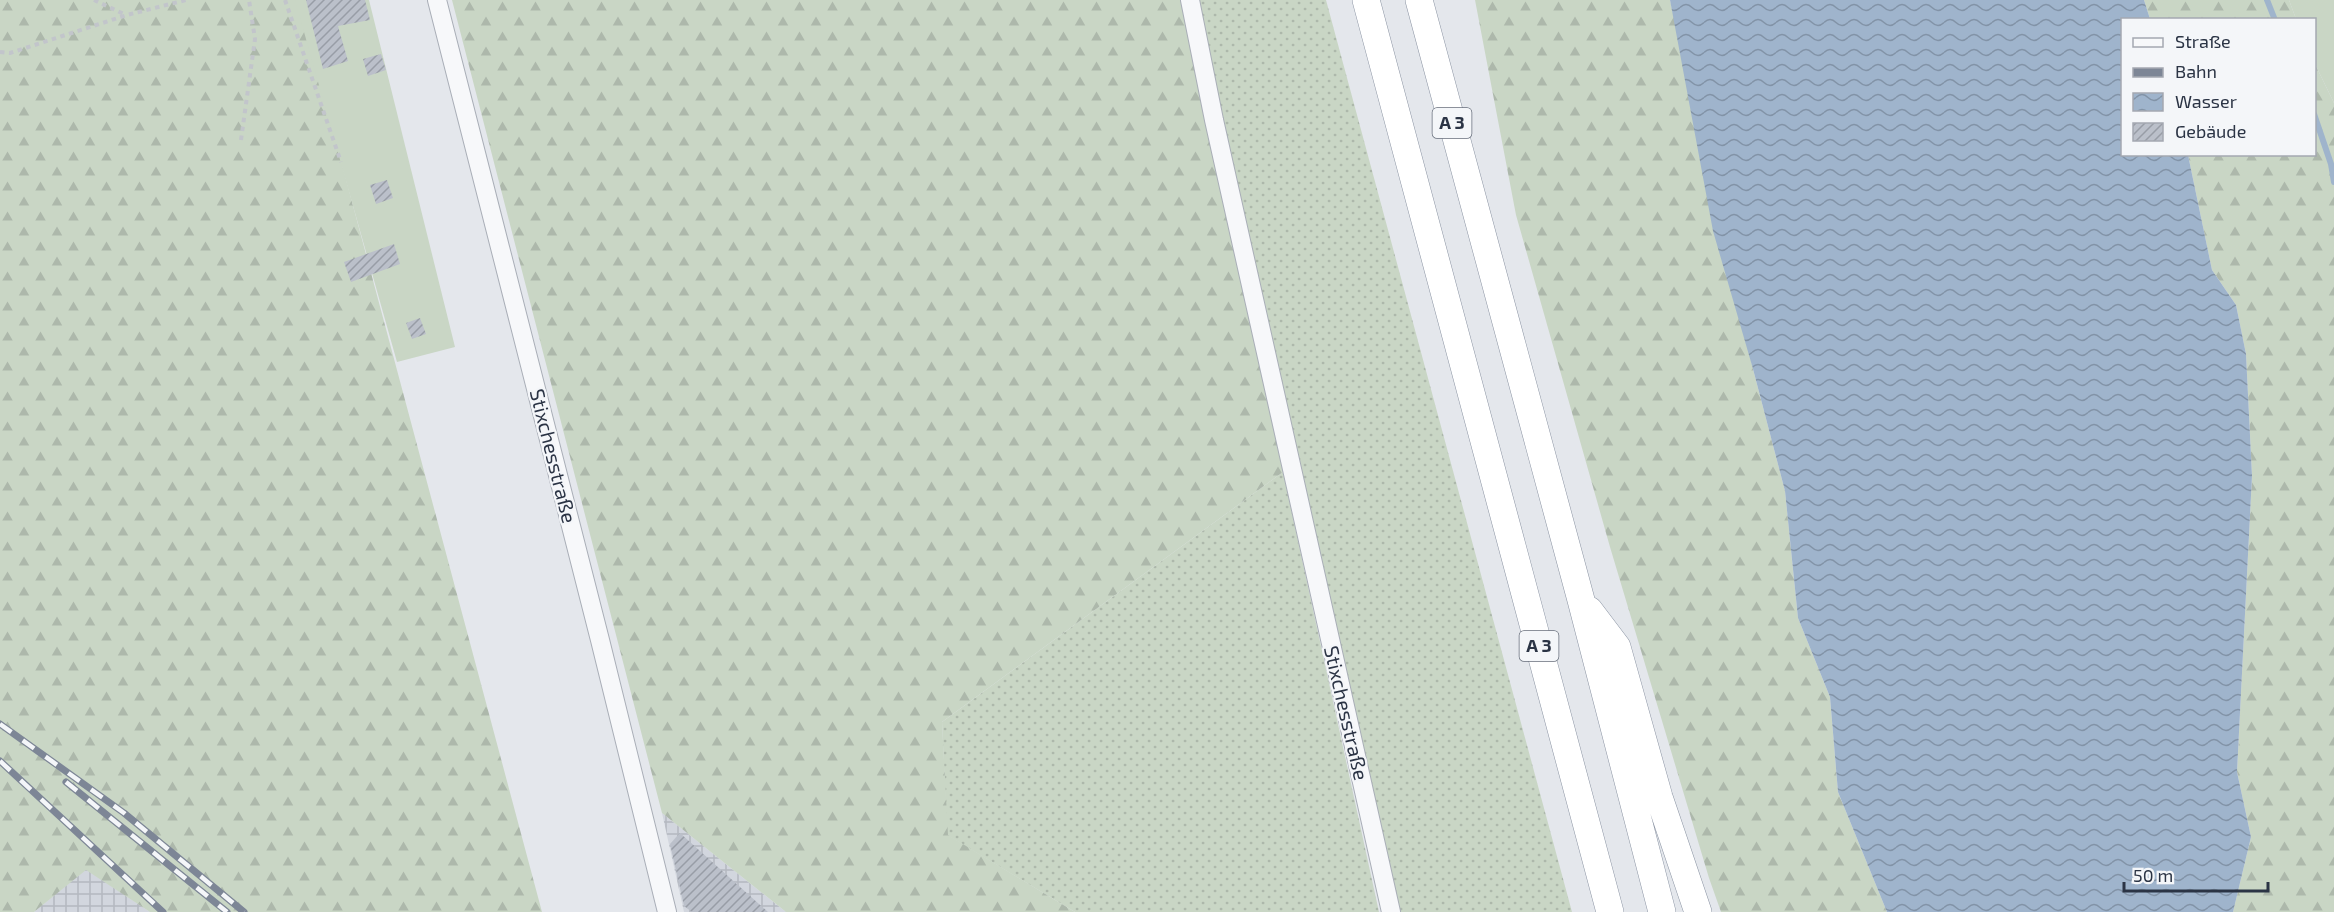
<svg xmlns="http://www.w3.org/2000/svg" width="2334" height="912" font-family="'Exo 2',sans-serif">
	<style>
		.industrial { fill: url(#industrial-grid) }
		.grass { fill: url(#grass-dots) }
		.forest { fill: url(#forest-firs) }
		.garden { fill: #c9d6c5 }
		.water { fill: url(#water-waves) }
		.lines { fill: none; stroke-linecap: round; stroke-linejoin: round }
		.stream { stroke: #9fb4cc; stroke-width: 6 }
		.building { fill: url(#building-hatch) }
		.minor-casing { stroke: #a9aeb7; stroke-width: 20 }
		.highway-casing { stroke: #8b94a3; stroke-width: 28 }
		.path { stroke: #c2c5cb; stroke-width: 4; stroke-dasharray: 4.5 4.5; stroke-linecap: butt }
		.minor { stroke: #f7f8fa; stroke-width: 18 }
		.highway { stroke: #fff; stroke-width: 27 }
		.rail-casing { stroke: #7d8696; stroke-width: 7 }
		.rail { stroke: #f4f6f9; stroke-width: 4.5; stroke-dasharray: 14; stroke-linecap: butt }
		.labels { text-anchor: middle; stroke-width: 4.5; stroke-linejoin: round; paint-order: stroke }
		.shield { fill: #f4f6f9; stroke: #676e7b; stroke-width: 1.5 }
		.shield-label { font-size: 18px; font-weight: bold; fill: #2b3445 }
		.street-label { font-size: 20px; fill: #2b3445; stroke: #f4f6f9 }
	</style>
	<defs>
		<pattern id="industrial-grid" width="8" height="8" patternUnits="userSpaceOnUse" patternTransform="scale(1.5)"><rect width="8" height="8" fill="#d2d6de"/><path d="M0 4h8M4 0v8" fill="none" stroke="#b4b8c0"/></pattern>
		<pattern id="grass-dots" width="8" height="8" patternUnits="userSpaceOnUse" patternTransform="scale(1.5)"><rect width="8" height="8" fill="#c9d6c5"/><path d="M2 2h.1M6 6h.1" fill="none" stroke="#adb8ab" stroke-width="1.8" stroke-linecap="round"/></pattern>
		<pattern id="forest-firs" width="22" height="20" patternUnits="userSpaceOnUse" patternTransform="scale(1.5)"><rect width="22" height="20" fill="#c9d6c5"/><path d="M5 1l3.5 6h-7zM16 11l3.5 6h-7z" fill="#adb8ab"/></pattern>
		<pattern id="water-waves" width="16" height="10" patternUnits="userSpaceOnUse" patternTransform="scale(1.5)"><rect width="16" height="10" fill="#9fb4cc"/><path d="M0 5q4-4 8 0t8 0" fill="none" stroke="#8293a7"/></pattern>
		<pattern id="building-hatch" width="6" height="6" patternUnits="userSpaceOnUse" patternTransform="scale(1.5)"><rect width="6" height="6" fill="#bbc0ca"/><path d="M-1 1l2-2M0 6l6-6M5 7l2-2" fill="none" stroke="#989da6"/></pattern>
	</defs>
	<rect width="100%" height="100%" fill="#e4e7ec"/>
	<path class="industrial" d="M 662,813 L 786,912 L 684,912 Z
		M 86,869 L 150,912 L 34,912 Z"/>
	<path class="grass" d="M 1198,0 L 1326,0 L 1572,912 L 1395,912 L 1297,468 Z
		M 1283,472 L 1379,912 L 1075,912 L 947,835 L 942,722 Z"/>
	<path class="forest" d="M 0,0 L 298,0 L 542,912 L 150,912 L 86,870 L 34,912 L 0,912 Z
		M 452,0 L 1183,0 L 1206,121 L 1283,472 L 942,722 L 948,835 L 1075,912 L 786,912 L 662,813 Z
		M 1475,0 L 1670,0 L 1753,369 L 1785,491 L 1798,618 L 1830,697 L 1838,792 L 1887,912 L 1721,912 L 1709,878 L 1610,547 L 1516,215 Z
		M 2144,0 L 2289,0 L 2296,19 L 2150,19 Z
		M 2315,64 L 2334,103 L 2334,912 L 2233,912 L 2251,837 L 2237,772 L 2252,476 L 2246,354 L 2236,305 L 2212,270 L 2188,155 L 2314,154 Z"/>
	<path class="garden" d="M 295,0 L 369,0 L 455,347 L 397,362 Z
		M 2289,0 L 2334,0 L 2334,103 L 2315,64 L 2314,20 L 2296,19 Z"/>
	<path class="water" d="M 1670,0 L 2144,0 L 2150,19 L 2122,20 L 2122,154 L 2188,155 L 2212,270 L 2236,305 L 2246,354 L 2252,476 L 2237,772 L 2251,837 L 2233,912 L 1887,912 L 1838,792 L 1830,697 L 1798,618 L 1785,491 L 1753,369 L 1713,231 Z"/>
	<g class="lines">
		<path class="stream" d="M 2267,0 L 2275,20
			M 2314,114 L 2331,164 L 2334,182"/>
	</g>
	<path class="building" d="M 306,0 L 365,0 L 370,20 L 338,26 L 348,61 L 323,69 Z
		M 381,54 L 386,70 L 368,76 L 363,59 Z
		M 387,180 L 393,198 L 376,204 L 370,185 Z
		M 394,244 L 400,264 L 351,282 L 344,262 Z
		M 420,318 L 426,334 L 412,339 L 406,323 Z
		M 680,833 L 768,912 L 692,912 L 684,906 L 670,844 Z"/>
	<g class="lines">
		<defs>
			<path id="minor" d="M 437,0 L 600,640 L 667,912
				M 1190,0 L 1214,120 L 1391,912"/>
			<path id="highway" d="M 1366,0 L 1610,912
				M 1419,0 L 1581,600 L 1662,912
				M 1589,610 L 1617,647 L 1659,797 L 1698,912"/>
		</defs>
		<use href="#minor" class="minor-casing"/>
		<use href="#highway" class="highway-casing"/>
		<path class="path" d="M 94,0 L 126,15
			M 285,0 L 341,162
			M 0,52 L 10,53 L 127,15 L 186,0
			M 241,140 L 255,39 L 249,0"/>
		<use href="#minor" class="minor"/>
		<use href="#highway" class="highway"/>
		<defs>
			<path id="rail" d="M 0,724 L 124,813 L 244,912
				M 0,761 L 163,912
				M 66,782 L 227,912"/>
		</defs>
		<use href="#rail" class="rail-casing"/>
		<use href="#rail" class="rail"/>
	</g>
	<g class="labels">
		<g class="shield">
			<rect x="1432.5" y="108" width="39" height="30" rx="4.5"/>
			<rect x="1519.5" y="631" width="39" height="30" rx="4.5"/>
		</g>
		<g class="shield-label">
			<text x="1452" y="129">A 3</text>
			<text x="1539" y="652">A 3</text>
		</g>
		<g class="street-label">
			<text transform="translate(553 456) rotate(76)" y="7">Stixchesstraße</text>
			<text transform="translate(1346 713) rotate(77)" y="7">Stixchesstraße</text>
		</g>
	</g>
	<rect x="2121" y="18" width="195" height="138" fill="#f4f6f9" stroke="#a4a8b1" stroke-width="1.5"/>
	<rect x="2133" y="38" width="30" height="9" fill="#f7f8fa" stroke="#a4a8b1" stroke-width="1.5"/>
	<text x="2175" y="48" font-size="18" fill="#2b3445">Straße</text>
	<rect x="2133" y="68" width="30" height="9" fill="#7d8696" stroke="#a4a8b1" stroke-width="1.5"/>
	<text x="2175" y="78" font-size="18" fill="#2b3445">Bahn</text>
	<rect x="2133" y="93" width="30" height="18" fill="url(#water-waves)" stroke="#a4a8b1" stroke-width="1.5"/>
	<text x="2175" y="108" font-size="18" fill="#2b3445">Wasser</text>
	<rect x="2133" y="123" width="30" height="18" fill="url(#building-hatch)" stroke="#a4a8b1" stroke-width="1.5"/>
	<text x="2175" y="138" font-size="18" fill="#2b3445">Gebäude</text>
	<path d="M2124 882v9h144v-9" fill="none" stroke="#2b3445" stroke-width="3"/>
	<text x="2133" y="882" font-size="18" fill="#2b3445" stroke="#f4f6f9" stroke-width="4.5" paint-order="stroke">50 m</text>
</svg>
